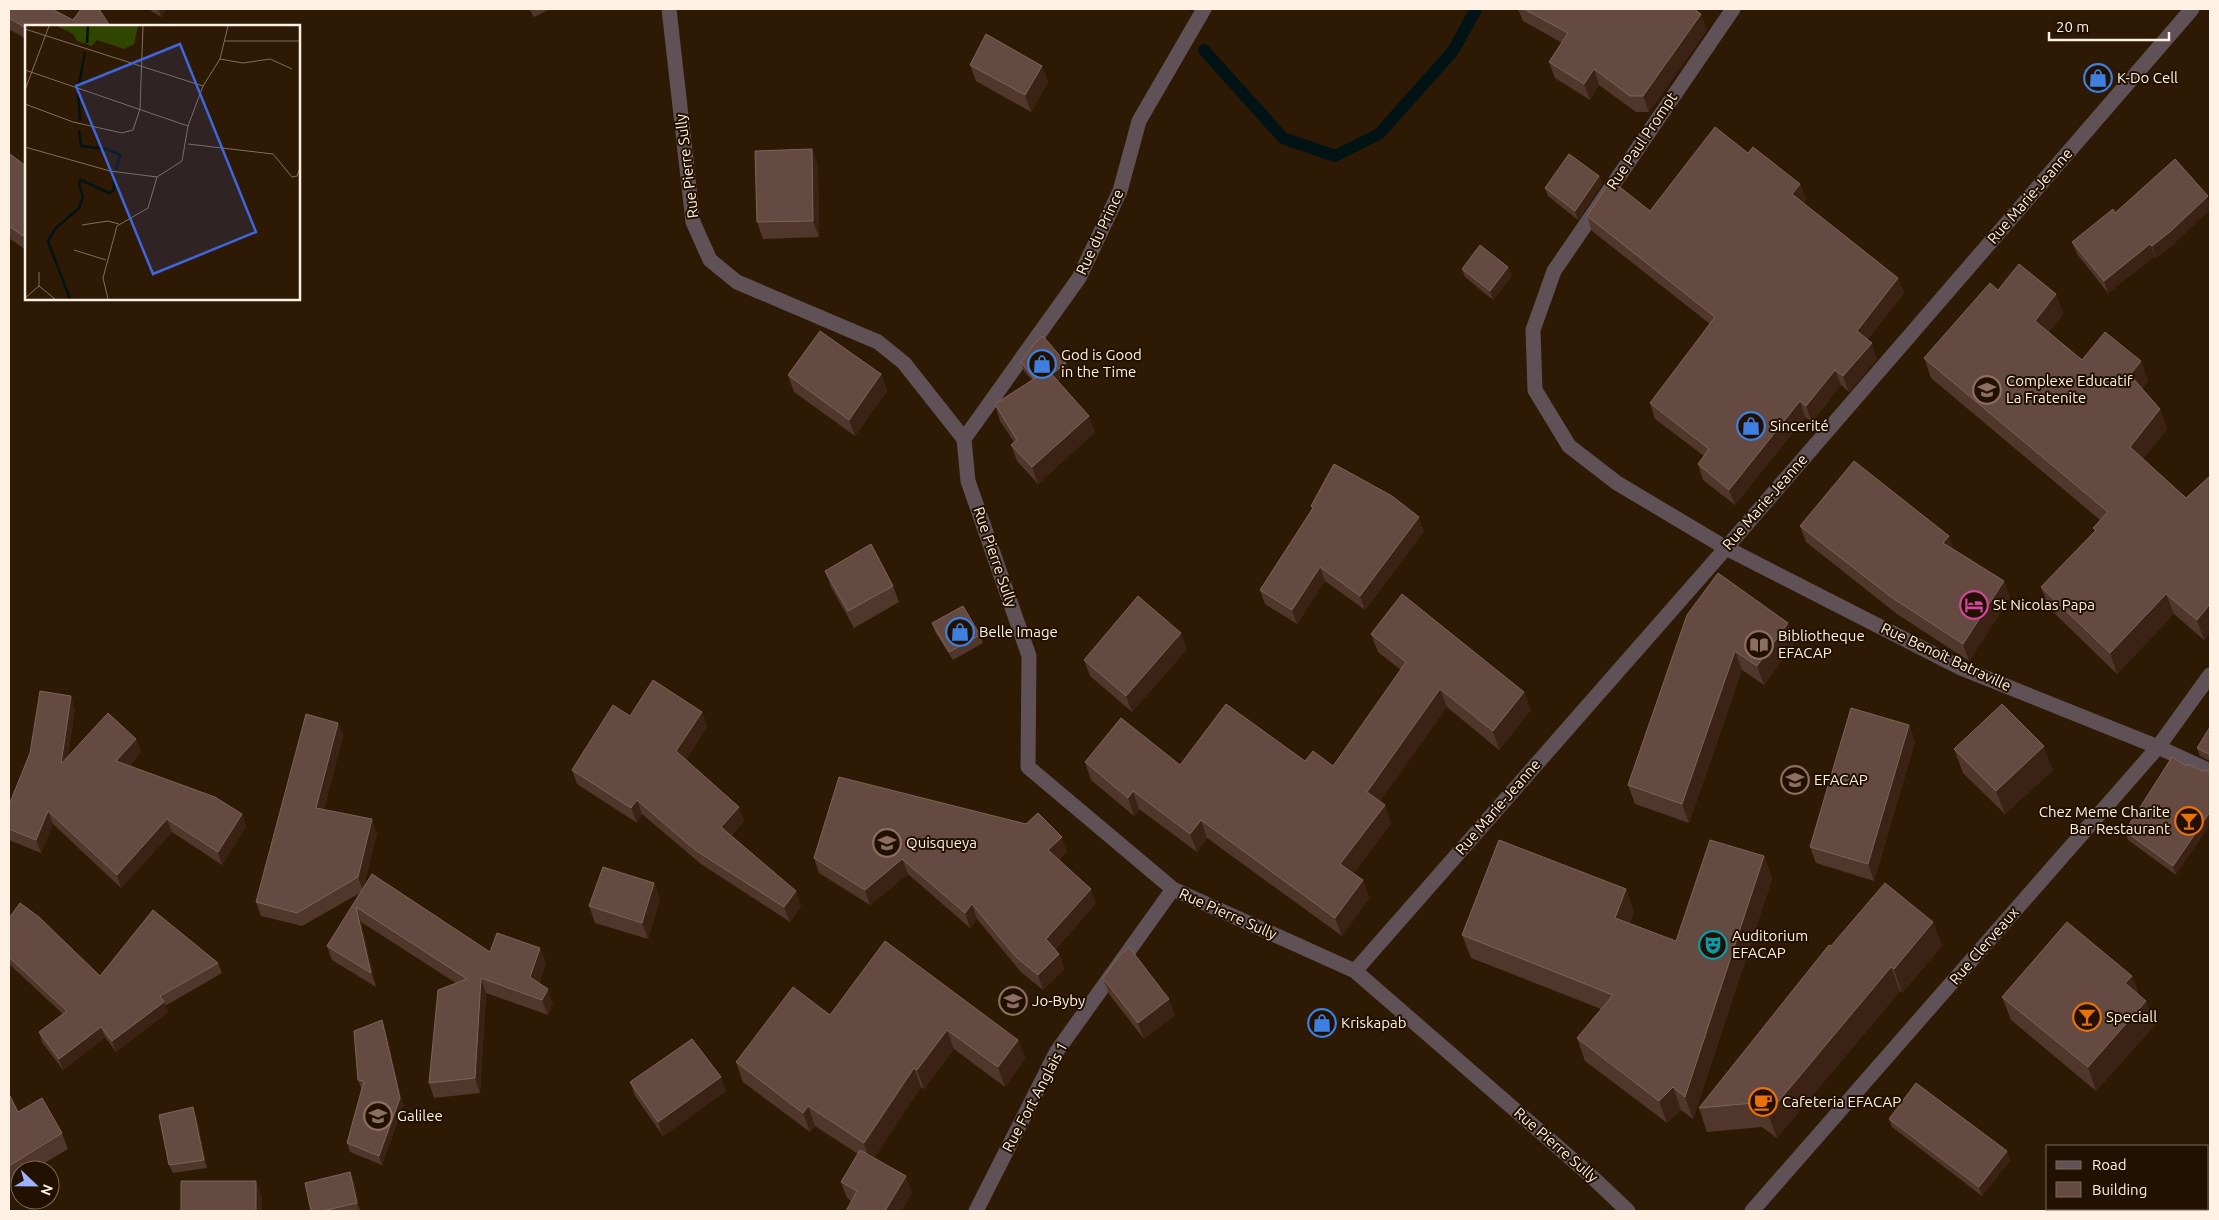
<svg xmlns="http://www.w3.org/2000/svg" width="2219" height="1220" font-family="Ubuntu,sans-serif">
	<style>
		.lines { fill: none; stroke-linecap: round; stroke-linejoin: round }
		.stream { stroke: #021315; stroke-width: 12 }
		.minor { stroke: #5f5156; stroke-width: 15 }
		.wall { fill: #51362c }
		.shaded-wall { fill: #3b2214 }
		.building { fill: #644a40; stroke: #7c6459 }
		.labels { text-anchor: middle; stroke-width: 4; stroke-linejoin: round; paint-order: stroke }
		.poi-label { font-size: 15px; fill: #fff1e4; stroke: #221000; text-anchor: start }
		.street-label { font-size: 15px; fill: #fff1e4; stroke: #221000 }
		.inset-river { fill: none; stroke: #021315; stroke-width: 2.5 }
		.inset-road { fill: none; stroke: #816f5e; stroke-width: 1 }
		.view { fill: #3f66da; fill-opacity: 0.15; stroke: #3f66da; stroke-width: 2.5 }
		.inset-edge { fill: none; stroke: #fff1e4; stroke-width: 2.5 }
	</style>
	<rect width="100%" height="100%" fill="#2d1904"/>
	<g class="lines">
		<path class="stream" d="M 1204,50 L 1283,138 L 1335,156 L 1379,134 L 1453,51 L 1476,9"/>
		<path class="minor" d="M 669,9 L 693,222 L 710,260 L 737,282 L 878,342 L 904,363 L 964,439 L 968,481 L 1029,656 L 1028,767 L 1173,889 L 1355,971 L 1589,1174 L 1628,1211
			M 1733,9 L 1554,271 L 1533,330 L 1535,390 L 1569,446 L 1617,483 L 1726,548 L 1961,668 L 2158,747 L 2210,771
			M 964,439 L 1079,278 L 1120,191 L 1139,121 L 1204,9
			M 1355,971 L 1726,548 L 2192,9
			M 976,1211 L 1057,1051 L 1173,889
			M 1752,1211 L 2158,747 L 2210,675"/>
	</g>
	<path class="wall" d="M 9,9 L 73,20 L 110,26 L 26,26 L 26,39 L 9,29 Z
		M 148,9 L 166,9 L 161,17 Z
		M 529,9 L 550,9 L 534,17 Z
		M 1518,9 L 1694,9 L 1701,14 L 1707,30 L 1649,112 L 1636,112 L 1599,85 L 1590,100 L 1555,78 L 1549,62 L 1562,43 L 1523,21 Z
		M 970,65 L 1042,66 L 1048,82 L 1031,112 L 976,81 Z
		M 812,149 L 818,166 L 819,237 L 763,239 L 757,222 Z
		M 1748,153 L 1800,184 L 1806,199 L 1803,203 L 1898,278 L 1904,293 L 1867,340 L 1877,359 L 1849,392 L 1841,385 L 1812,422 L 1805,417 L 1735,505 L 1703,480 L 1698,464 L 1704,456 L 1655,419 L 1650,403 L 1710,324 L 1592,231 L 1587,216 L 1650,211 Z
		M 9,156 L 26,166 L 26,250 L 9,238 Z
		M 1599,176 L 1602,184 L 1578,220 L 1548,196 L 1545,188 Z
		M 2115,213 L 2175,243 L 2156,258 L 2155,256 L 2108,293 L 2077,254 L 2072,242 Z
		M 1508,267 L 1512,276 L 1493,300 L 1465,277 L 1462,269 Z
		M 1998,290 L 2056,294 L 2063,314 L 2049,332 L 2082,360 L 2141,361 L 2148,381 L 2142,389 L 2160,409 L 2167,429 L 2143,459 L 2186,498 L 2210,476 L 2210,633 L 2204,640 L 2174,614 L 2117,674 L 2049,608 L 2041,587 L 2095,531 L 2093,528 L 2100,520 L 1931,378 L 1924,358 Z
		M 1021,362 L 1066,363 L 1069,372 L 1057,381 L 1095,432 L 1038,484 L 1017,461 L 1011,445 L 1014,442 L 1000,421 L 995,404 L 1032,380 L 1024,371 Z
		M 881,374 L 887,391 L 855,436 L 794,392 L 788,375 Z
		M 1311,506 L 1424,531 L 1365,610 L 1325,581 L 1297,624 L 1265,604 L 1260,590 L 1312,509 Z
		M 1800,526 L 1954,549 L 2004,581 L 2010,598 L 1969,661 L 1897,614 L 1806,542 Z
		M 825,571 L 893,586 L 899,602 L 854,628 L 831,587 Z
		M 1687,615 L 1795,642 L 1764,685 L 1742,670 L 1689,823 L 1635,804 L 1628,785 Z
		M 932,623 L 980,635 L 983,643 L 953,660 L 935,632 Z
		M 1371,634 L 1524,692 L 1531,710 L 1499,750 L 1447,707 L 1380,801 L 1391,823 L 1353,874 L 1363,880 L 1369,898 L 1342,936 L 1207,838 L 1197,852 L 1139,809 L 1134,816 L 1091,780 L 1085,762 L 1180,765 L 1333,766 L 1401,670 L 1378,652 Z
		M 1187,649 L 1132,712 L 1090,676 L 1084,660 Z
		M 75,709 L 68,755 L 136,739 L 141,752 L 129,766 L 242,814 L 246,827 L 222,865 L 172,832 L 121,888 L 53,824 L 41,853 L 9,840 L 9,805 Z
		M 702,712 L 707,726 L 686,760 L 744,821 L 731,836 L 801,906 L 790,922 L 701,864 L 642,814 L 637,823 L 577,784 L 572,770 L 630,716 Z
		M 338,723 L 343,736 L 324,809 L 377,833 L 364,886 L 490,952 L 540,948 L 546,963 L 539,983 L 553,1003 L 548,1015 L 486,993 L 480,1093 L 434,1098 L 429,1083 L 456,983 L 361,922 L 376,987 L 332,960 L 327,946 L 360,893 L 302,926 L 261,916 L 256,902 Z
		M 1909,725 L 1915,742 L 1874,881 L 1816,863 L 1810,847 Z
		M 2210,727 L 2210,761 L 2200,756 L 2197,748 Z
		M 1954,749 L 2053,770 L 2005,814 L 1963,773 Z
		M 2186,766 L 2203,771 L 2176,875 L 2128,840 L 2125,831 Z
		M 1026,824 L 1067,851 L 1059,860 L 1096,903 L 1055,950 L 1059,954 L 1064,969 L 1043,990 L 1021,972 L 977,919 L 970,928 L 908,874 L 870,905 L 819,873 L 814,858 Z
		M 1764,856 L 1772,879 L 1693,1119 L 1681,1110 L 1667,1123 L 1585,1061 L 1577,1038 L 1601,1009 L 1471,958 L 1462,935 L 1626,889 L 1634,912 L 1629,924 L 1676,941 Z
		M 654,883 L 660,899 L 648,939 L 595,923 L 589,906 Z
		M 9,918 L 100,976 L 218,963 L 222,973 L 165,1006 L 168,1012 L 116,1052 L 105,1037 L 63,1070 L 42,1042 L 39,1032 L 63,1014 L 9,964 Z
		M 1933,922 L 1942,946 L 1902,993 L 1900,991 L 1777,1138 L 1762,1127 L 1707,1132 L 1699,1108 L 1831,946 Z
		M 2132,976 L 2139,995 L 2155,1025 L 2096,1091 L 2011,1020 L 2002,997 Z
		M 1103,978 L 1175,1015 L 1144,1039 L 1109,994 Z
		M 830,1015 L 1018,1040 L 1025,1059 L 1005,1087 L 954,1049 L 924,1089 L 921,1087 L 874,1158 L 912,1193 L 901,1211 L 846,1211 L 851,1201 L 847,1198 L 841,1182 L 858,1154 L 815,1126 L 810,1132 L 743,1082 L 736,1062 Z
		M 385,1028 L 403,1106 L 382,1165 L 350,1152 L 347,1143 L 362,1088 L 361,1088 L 358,1080 Z
		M 630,1082 L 726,1091 L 663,1136 L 635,1096 Z
		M 9,1094 L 18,1112 L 62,1133 L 68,1149 L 33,1170 L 20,1170 L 20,1178 L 9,1184 Z
		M 196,1116 L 207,1168 L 173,1173 L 169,1165 Z
		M 1889,1119 L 2007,1151 L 2010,1160 L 1982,1196 L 1892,1127 Z
		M 350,1172 L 354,1181 L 360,1211 L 311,1211 Z"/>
	<path class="shaded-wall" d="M 158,9 L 166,9 L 161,17 Z
		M 1701,14 L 1707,30 L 1649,112 L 1643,96 Z
		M 1042,66 L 1048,82 L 1031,112 L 1025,95 Z
		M 1594,69 L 1599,85 L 1590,100 L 1584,84 Z
		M 812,149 L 818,166 L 819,237 L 813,221 Z
		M 1599,176 L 1602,184 L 1578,220 L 1575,211 Z
		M 1800,184 L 1806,199 L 1798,210 L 1792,194 Z
		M 2208,196 L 2210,204 L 2210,210 L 2175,243 L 2156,258 L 2152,246 Z
		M 26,231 L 26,245 L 23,236 Z
		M 2150,244 L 2155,256 L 2108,293 L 2104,281 Z
		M 1508,267 L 1512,276 L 1493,300 L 1490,291 Z
		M 1898,278 L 1904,293 L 1862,346 L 1857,331 Z
		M 2056,294 L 2063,314 L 2042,341 L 2035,321 Z
		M 1872,343 L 1877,359 L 1849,392 L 1843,376 Z
		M 2141,361 L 2148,381 L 2137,395 L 2130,375 Z
		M 1066,363 L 1069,372 L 1042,393 L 1039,384 Z
		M 1835,370 L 1841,385 L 1812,422 L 1806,406 Z
		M 881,374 L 887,391 L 855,436 L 849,420 Z
		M 1800,401 L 1805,417 L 1735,505 L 1729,490 Z
		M 2160,409 L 2167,429 L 2137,467 L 2130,447 Z
		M 1089,416 L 1095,432 L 1038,484 L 1032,467 Z
		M 1419,517 L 1424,531 L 1365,610 L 1360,596 Z
		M 1949,536 L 1955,552 L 1943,543 Z
		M 1320,567 L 1325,581 L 1297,624 L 1292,610 Z
		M 2004,581 L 2010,598 L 1969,661 L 1963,644 Z
		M 2166,594 L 2174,614 L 2117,674 L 2110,653 Z
		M 2210,604 L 2210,633 L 2204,640 L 2197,620 Z
		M 1788,623 L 1795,642 L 1764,685 L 1757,666 Z
		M 1181,633 L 1187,649 L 1132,712 L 1126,696 Z
		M 1735,651 L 1742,670 L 1689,823 L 1682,804 Z
		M 1440,689 L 1447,707 L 1374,810 L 1367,792 Z
		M 1524,692 L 1531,710 L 1499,750 L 1493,731 Z
		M 71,696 L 75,709 L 65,777 L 61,764 Z
		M 702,712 L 707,726 L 682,766 L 676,751 Z
		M 338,723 L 343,736 L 321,821 L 316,808 Z
		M 1909,725 L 1915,742 L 1874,881 L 1868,864 Z
		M 136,739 L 141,752 L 121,774 L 116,761 Z
		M 2044,746 L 2053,770 L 2005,814 L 1996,791 Z
		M 1133,791 L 1139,809 L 1134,816 L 1128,798 Z
		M 637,800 L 642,814 L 637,823 L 631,808 Z
		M 1385,805 L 1391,823 L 1347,882 L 1340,864 Z
		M 739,807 L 744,821 L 726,841 L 721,827 Z
		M 48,811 L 53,824 L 41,853 L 36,840 Z
		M 2210,812 L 2210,825 L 2176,875 L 2173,866 Z
		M 242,814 L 246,827 L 222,865 L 218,852 Z
		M 167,819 L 172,832 L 121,888 L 117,875 Z
		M 372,819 L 377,833 L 363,891 L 358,877 Z
		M 1201,820 L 1207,838 L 1197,852 L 1190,834 Z
		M 1062,837 L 1067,851 L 1053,865 L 1048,850 Z
		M 1764,856 L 1772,879 L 1693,1119 L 1685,1097 Z
		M 902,859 L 908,874 L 870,905 L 865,890 Z
		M 1363,880 L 1369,898 L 1342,936 L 1335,918 Z
		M 654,883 L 660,899 L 648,939 L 642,923 Z
		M 1091,889 L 1096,903 L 1051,954 L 1046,939 Z
		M 1626,889 L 1634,912 L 1623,941 L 1615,918 Z
		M 796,891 L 801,906 L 790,922 L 784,907 Z
		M 972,904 L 977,919 L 970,928 L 965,913 Z
		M 356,907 L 361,922 L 376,987 L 371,973 Z
		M 1933,922 L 1942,946 L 1902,993 L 1894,969 Z
		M 540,948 L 546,963 L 535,992 L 530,977 Z
		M 1059,954 L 1064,969 L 1043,990 L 1038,975 Z
		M 1891,967 L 1900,991 L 1777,1138 L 1768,1114 Z
		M 2132,976 L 2140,1000 L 2125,983 Z
		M 481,978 L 486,993 L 480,1093 L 475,1078 Z
		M 548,989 L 553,1003 L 548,1015 L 542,1000 Z
		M 1169,999 L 1175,1015 L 1144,1039 L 1138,1023 Z
		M 2146,1001 L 2155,1025 L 2096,1091 L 2088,1067 Z
		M 164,1002 L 168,1012 L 116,1052 L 112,1041 Z
		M 382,1020 L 385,1028 L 403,1106 L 382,1165 L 379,1156 Z
		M 101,1027 L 105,1037 L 63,1070 L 59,1059 Z
		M 947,1030 L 954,1049 L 924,1089 L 917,1070 Z
		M 1018,1040 L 1025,1059 L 1005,1087 L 998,1067 Z
		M 914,1068 L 921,1087 L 871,1163 L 864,1143 Z
		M 721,1077 L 726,1091 L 663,1136 L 658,1122 Z
		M 1673,1087 L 1681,1110 L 1667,1123 L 1659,1101 Z
		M 808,1106 L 815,1126 L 810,1132 L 803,1113 Z
		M 193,1107 L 196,1116 L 207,1168 L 204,1160 Z
		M 2007,1151 L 2010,1160 L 1982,1196 L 1979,1187 Z
		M 350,1172 L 354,1181 L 360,1211 L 357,1203 Z
		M 906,1176 L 912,1193 L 901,1211 L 885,1211 Z
		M 256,1181 L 262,1198 L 262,1211 L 256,1211 Z"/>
	<path class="building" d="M 9,9 L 52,9 L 73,20 L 81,9 L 99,9 L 110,26 L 26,26 L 26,28 L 9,18 Z
		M 1524,9 L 1694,9 L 1701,14 L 1643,96 L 1630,96 L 1594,69 L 1584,84 L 1549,62 L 1568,33 Z
		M 986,34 L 1042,66 L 1025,95 L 970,65 Z
		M 1715,127 L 1748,153 L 1753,147 L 1800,184 L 1792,194 L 1898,278 L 1857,331 L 1872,343 L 1843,376 L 1835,370 L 1806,406 L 1800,401 L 1729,490 L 1698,464 L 1709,449 L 1650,403 L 1715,317 L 1587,216 L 1611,180 L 1650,211 Z
		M 812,149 L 813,221 L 757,222 L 755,151 Z
		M 10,154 L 26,166 L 26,231 L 23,236 L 9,226 L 9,156 Z
		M 1569,154 L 1599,176 L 1575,211 L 1545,188 Z
		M 2175,159 L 2208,196 L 2171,231 L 2152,246 L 2150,244 L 2104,281 L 2072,242 L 2113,209 L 2115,213 Z
		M 1480,245 L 1508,267 L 1490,291 L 1462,269 Z
		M 2019,264 L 2056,294 L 2035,321 L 2082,360 L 2105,332 L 2141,361 L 2130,375 L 2160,409 L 2130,447 L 2186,498 L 2210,476 L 2210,584 L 2209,585 L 2210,586 L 2210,604 L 2197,620 L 2166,594 L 2110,653 L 2041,587 L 2096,530 L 2093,528 L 2108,512 L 1924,358 L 1990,283 L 1998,290 Z
		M 820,331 L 881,374 L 849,420 L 788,375 Z
		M 1043,336 L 1066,363 L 1052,374 L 1048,370 L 1034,379 L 1021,362 L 1036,342 Z
		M 1048,370 L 1089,416 L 1032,467 L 1011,445 L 1017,440 L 995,404 Z
		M 1854,461 L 1949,536 L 1943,543 L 2004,581 L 1963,644 L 1891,597 L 1800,526 Z
		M 1334,464 L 1392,496 L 1419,517 L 1360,596 L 1320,567 L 1292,610 L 1260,590 L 1313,508 L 1311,506 Z
		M 871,544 L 893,586 L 848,611 L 825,571 Z
		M 1718,573 L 1788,623 L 1757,666 L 1735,651 L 1682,804 L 1628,785 L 1687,615 Z
		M 1402,594 L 1524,692 L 1493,731 L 1440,689 L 1367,792 L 1385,805 L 1340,864 L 1363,880 L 1335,918 L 1201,820 L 1190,834 L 1133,791 L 1128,798 L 1085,762 L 1121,718 L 1180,765 L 1226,704 L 1305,761 L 1313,751 L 1333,766 L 1406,662 L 1371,634 Z
		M 1138,596 L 1181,633 L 1126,696 L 1084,660 Z
		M 963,606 L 980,635 L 949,652 L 932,623 Z
		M 653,680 L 702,712 L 676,751 L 739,807 L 721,827 L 796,891 L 784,907 L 695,850 L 637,800 L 631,808 L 572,770 L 613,705 L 630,716 Z
		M 40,691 L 71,696 L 61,764 L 108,713 L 136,739 L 116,761 L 215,797 L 242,814 L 218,852 L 167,819 L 117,875 L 48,811 L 36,840 L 9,829 L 9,805 L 30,753 Z
		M 2002,704 L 2044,746 L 1996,791 L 1954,749 Z
		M 1851,708 L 1909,725 L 1868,864 L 1810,847 Z
		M 306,714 L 338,723 L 316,808 L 372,819 L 358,877 L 297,913 L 256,902 Z
		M 2210,727 L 2210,755 L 2197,748 Z
		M 2172,757 L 2186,766 L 2187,764 L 2203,771 L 2210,771 L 2210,812 L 2173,866 L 2125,831 Z
		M 839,777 L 1026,824 L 1038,813 L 1062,837 L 1048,850 L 1091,889 L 1046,939 L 1059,954 L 1038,975 L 1016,957 L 972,904 L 965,913 L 902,859 L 865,890 L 814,858 Z
		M 1499,840 L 1626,889 L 1615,918 L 1676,941 L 1710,840 L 1764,856 L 1685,1097 L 1673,1087 L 1659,1101 L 1577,1038 L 1613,995 L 1462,935 Z
		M 603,867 L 654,883 L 642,923 L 589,906 Z
		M 372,874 L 490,952 L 497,933 L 540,948 L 530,977 L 548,989 L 542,1000 L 481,978 L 475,1078 L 429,1083 L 438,990 L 467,979 L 356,907 L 371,973 L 327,946 Z
		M 1885,883 L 1933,922 L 1894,969 L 1891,967 L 1768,1114 L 1754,1103 L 1699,1108 L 1829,945 L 1831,946 Z
		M 20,903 L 39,917 L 100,976 L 153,910 L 218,963 L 160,996 L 164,1002 L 112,1041 L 101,1027 L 59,1059 L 39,1032 L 67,1011 L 9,957 L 9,918 Z
		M 2067,922 L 2132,976 L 2125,983 L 2146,1001 L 2088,1067 L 2002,997 Z
		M 885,941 L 1018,1040 L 998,1067 L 947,1030 L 917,1070 L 914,1068 L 864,1143 L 808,1106 L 803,1113 L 736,1062 L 793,987 L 830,1015 Z
		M 1129,947 L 1169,999 L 1138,1023 L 1103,978 L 1120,955 Z
		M 382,1020 L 400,1098 L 379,1156 L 347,1143 L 364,1081 L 358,1080 L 354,1031 Z
		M 692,1039 L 721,1077 L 658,1122 L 630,1082 Z
		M 1916,1083 L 2007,1151 L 1979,1187 L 1889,1119 Z
		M 9,1094 L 18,1112 L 42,1098 L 62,1133 L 9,1166 Z
		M 193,1107 L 204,1160 L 169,1165 L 159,1115 Z
		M 860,1150 L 906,1176 L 885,1211 L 846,1211 L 857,1191 L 841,1182 Z
		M 350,1172 L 357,1203 L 322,1211 L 311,1211 L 305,1183 Z
		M 181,1181 L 256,1181 L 256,1211 L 181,1211 Z"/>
	<defs>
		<symbol id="shop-ring" viewBox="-11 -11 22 22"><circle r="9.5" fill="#221000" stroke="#3f7fe0" stroke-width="1.5"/><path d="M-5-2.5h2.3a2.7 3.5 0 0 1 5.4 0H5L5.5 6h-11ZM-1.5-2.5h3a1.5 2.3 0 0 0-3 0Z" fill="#3f7fe0"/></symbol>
		<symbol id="school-ring" viewBox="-11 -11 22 22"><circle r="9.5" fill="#221000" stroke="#8d6e63" stroke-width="1.5"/><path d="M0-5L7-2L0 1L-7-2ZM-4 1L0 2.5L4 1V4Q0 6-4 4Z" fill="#8d6e63"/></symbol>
		<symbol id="hotel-ring" viewBox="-11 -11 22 22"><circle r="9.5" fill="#221000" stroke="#d1479c" stroke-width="1.5"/><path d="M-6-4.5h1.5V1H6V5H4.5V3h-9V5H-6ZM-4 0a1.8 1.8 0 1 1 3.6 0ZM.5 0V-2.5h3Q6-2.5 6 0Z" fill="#d1479c"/></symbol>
		<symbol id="library-ring" viewBox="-11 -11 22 22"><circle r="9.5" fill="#221000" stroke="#8d6e63" stroke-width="1.5"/><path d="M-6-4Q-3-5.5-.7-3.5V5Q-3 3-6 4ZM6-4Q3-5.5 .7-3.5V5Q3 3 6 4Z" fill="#8d6e63"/></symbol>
		<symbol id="bar-ring" viewBox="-11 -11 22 22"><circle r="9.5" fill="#221000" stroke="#e8710a" stroke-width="1.5"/><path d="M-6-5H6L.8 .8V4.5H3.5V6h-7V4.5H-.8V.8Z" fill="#e8710a"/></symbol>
		<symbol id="theatre-ring" viewBox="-11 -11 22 22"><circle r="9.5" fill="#221000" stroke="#0f9aa8" stroke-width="1.5"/><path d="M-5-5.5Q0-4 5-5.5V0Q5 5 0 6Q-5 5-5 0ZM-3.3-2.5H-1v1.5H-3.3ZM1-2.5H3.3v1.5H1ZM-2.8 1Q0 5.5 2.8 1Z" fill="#0f9aa8"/></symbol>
		<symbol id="cafe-ring" viewBox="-11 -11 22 22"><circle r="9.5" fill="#221000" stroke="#e8710a" stroke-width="1.5"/><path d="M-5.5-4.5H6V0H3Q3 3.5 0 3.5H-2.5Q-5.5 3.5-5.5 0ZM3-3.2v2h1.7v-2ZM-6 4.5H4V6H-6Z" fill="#e8710a"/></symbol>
	</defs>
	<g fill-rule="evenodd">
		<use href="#shop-ring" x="2082" y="62" width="32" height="32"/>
		<use href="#shop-ring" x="1026" y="348" width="32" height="32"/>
		<use href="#school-ring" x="1971" y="374" width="32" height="32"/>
		<use href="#shop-ring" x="1735" y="410" width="32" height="32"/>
		<use href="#hotel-ring" x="1958" y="589" width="32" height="32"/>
		<use href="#shop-ring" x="944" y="616" width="32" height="32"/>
		<use href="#library-ring" x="1743" y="629" width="32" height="32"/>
		<use href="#school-ring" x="1779" y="764" width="32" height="32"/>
		<use href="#bar-ring" x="2173" y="805" width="32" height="32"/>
		<use href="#school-ring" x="871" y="827" width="32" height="32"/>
		<use href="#theatre-ring" x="1697" y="929" width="32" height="32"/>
		<use href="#school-ring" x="997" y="985" width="32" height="32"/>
		<use href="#bar-ring" x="2071" y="1001" width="32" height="32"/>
		<use href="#shop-ring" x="1306" y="1007" width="32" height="32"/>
		<use href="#cafe-ring" x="1747" y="1086" width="32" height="32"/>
		<use href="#school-ring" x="362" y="1100" width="32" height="32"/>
	</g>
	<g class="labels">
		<g class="poi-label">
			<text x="2117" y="83">K-Do Cell</text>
			<text x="1061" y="360">God is Good<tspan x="1061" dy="17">in the Time</tspan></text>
			<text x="2006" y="386">Complexe Educatif<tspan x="2006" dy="17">La Fratenite</tspan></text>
			<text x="1770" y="431">Sincerité</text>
			<text x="1993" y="610">St Nicolas Papa</text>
			<text x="979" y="637">Belle Image</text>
			<text x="1778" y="641">Bibliotheque<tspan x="1778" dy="17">EFACAP</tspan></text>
			<text x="1814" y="785">EFACAP</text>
			<text x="2170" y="817" text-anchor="end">Chez Meme Charite<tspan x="2170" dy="17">Bar Restaurant</tspan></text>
			<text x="906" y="848">Quisqueya</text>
			<text x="1732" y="941">Auditorium<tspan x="1732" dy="17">EFACAP</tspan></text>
			<text x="1032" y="1006">Jo-Byby</text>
			<text x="2106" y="1022">Speciall</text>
			<text x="1341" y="1028">Kriskapab</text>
			<text x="1782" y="1107">Cafeteria EFACAP</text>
			<text x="397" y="1121">Galilee</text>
		</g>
		<g class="street-label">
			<text transform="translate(1642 141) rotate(-56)" y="5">Rue Paul Prompt</text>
			<text transform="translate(687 166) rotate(-97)" y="5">Rue Pierre Sully</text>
			<text transform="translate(2030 196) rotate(-49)" y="5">Rue Marie-Jeanne</text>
			<text transform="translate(1100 232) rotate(-65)" y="5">Rue du Prince</text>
			<text transform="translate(1765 502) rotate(-49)" y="5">Rue Marie-Jeanne</text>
			<text transform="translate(995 557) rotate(71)" y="5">Rue Pierre Sully</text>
			<text transform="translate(1946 657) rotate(25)" y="5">Rue Benoît Batraville</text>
			<text transform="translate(1498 807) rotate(-49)" y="5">Rue Marie-Jeanne</text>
			<text transform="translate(1228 914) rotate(24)" y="5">Rue Pierre Sully</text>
			<text transform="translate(1984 946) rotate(-49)" y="5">Rue Clerveaux</text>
			<text transform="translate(1035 1097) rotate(-62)" y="5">Rue Fort Anglais 1</text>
			<text transform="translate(1556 1145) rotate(41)" y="5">Rue Pierre Sully</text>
		</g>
	</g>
	<g transform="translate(25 25)">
		<rect width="275" height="275" fill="#2d1904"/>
		<path d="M 32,1 L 113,1 L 109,19 L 99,24 L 72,15 L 67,21 L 52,16 L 48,9 Z" fill="#2f4500"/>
		<path class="inset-river" d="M 62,18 L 63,1M 54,60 L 60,27M 53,65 L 55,96M 54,105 L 56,121 L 82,124 L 95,130 L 91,145M 45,274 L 23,216 L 30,204 L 54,183 L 58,172 L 54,159 L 56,155 L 84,168 L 89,165 L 89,152"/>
		<path class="inset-road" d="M 0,4 L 178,61M 200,16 L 275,16M 195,34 L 218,38 L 245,34 L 267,44M 0,45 L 163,101M 0,65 L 24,1M 0,79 L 48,97 L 97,108 L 108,105 L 115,84 L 118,1M 163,119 L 248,129 L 267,152 L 272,151 L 275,143M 0,122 L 85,146 L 132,152M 57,200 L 83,196 L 94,199M 49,225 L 81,235M 14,261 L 30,274M 0,273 L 14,261 L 14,247M 83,274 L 78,253 L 92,201 L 123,183 L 132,152 L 157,136 L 163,101 L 178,61 L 195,34 L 203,1"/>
		<path class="view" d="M 155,19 L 231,207 L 128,249 L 51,61 Z"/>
		<rect width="275" height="275" class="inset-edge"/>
	</g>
	<rect width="2219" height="1220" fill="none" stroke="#fff1e4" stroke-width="20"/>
	<rect x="2046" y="1145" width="162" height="65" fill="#221000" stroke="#7a6a5b"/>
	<rect x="2056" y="1161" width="25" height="8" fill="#5f5156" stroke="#7a6a5b"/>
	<text x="2092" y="1170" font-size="15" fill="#fff1e4">Road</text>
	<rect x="2056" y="1182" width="25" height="15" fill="#644a40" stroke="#7a6a5b"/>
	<text x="2092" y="1195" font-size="15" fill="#fff1e4">Building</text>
	<g transform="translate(35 1185) rotate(112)"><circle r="24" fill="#221000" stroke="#7a6a5b"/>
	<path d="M0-4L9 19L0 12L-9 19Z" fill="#9fb3fd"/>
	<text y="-8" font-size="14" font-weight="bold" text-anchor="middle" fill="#fff1e4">N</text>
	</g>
	<path d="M2049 32v8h120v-8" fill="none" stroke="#fff1e4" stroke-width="2.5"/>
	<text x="2056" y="32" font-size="15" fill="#fff1e4" stroke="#221000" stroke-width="4" paint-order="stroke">20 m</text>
</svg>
